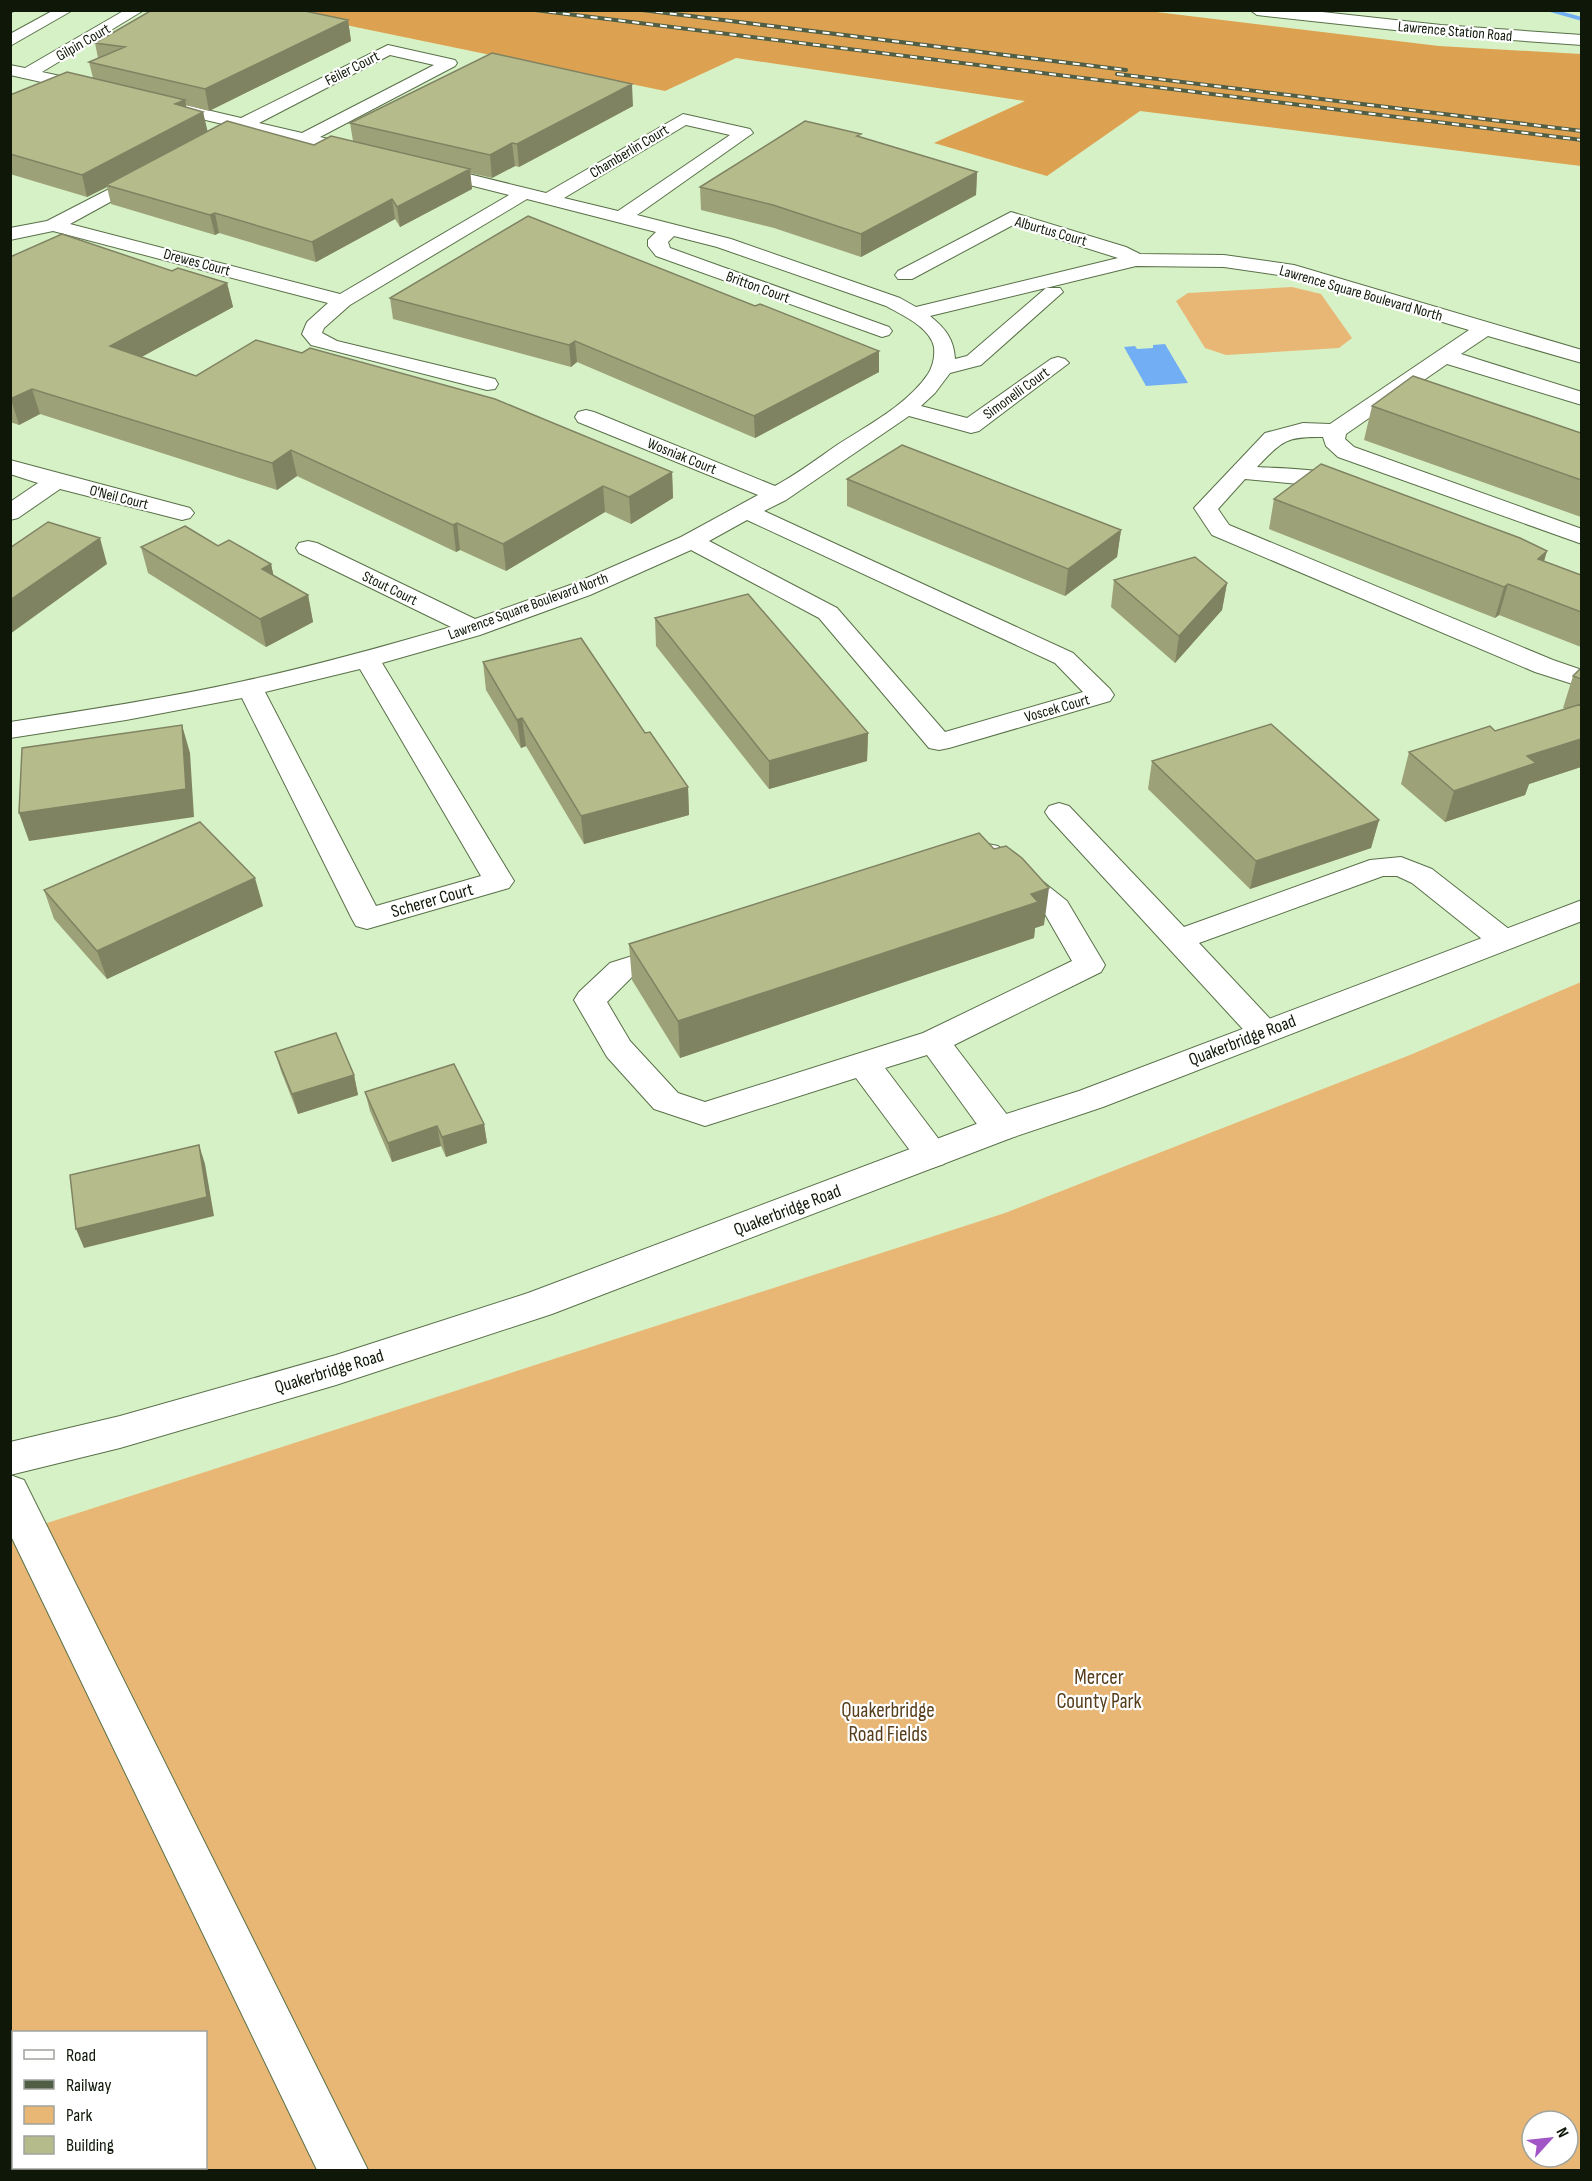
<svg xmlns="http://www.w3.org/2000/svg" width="1592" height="2181" font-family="'Sofia Sans Condensed',sans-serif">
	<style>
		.green { fill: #e9b775; fill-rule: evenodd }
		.forest { fill: #dca251 }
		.water { fill: #72aef4 }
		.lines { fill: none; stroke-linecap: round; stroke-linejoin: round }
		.stream { fill: #72aef4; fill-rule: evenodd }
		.minor-casing { stroke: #597049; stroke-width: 2 }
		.major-casing { stroke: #597049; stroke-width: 2 }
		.minor { fill: #fff; fill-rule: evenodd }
		.major { fill: #fff; fill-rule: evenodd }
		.rail-casing { stroke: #4f5e45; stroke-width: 4 }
		.rail { stroke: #fff; stroke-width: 2; stroke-dasharray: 7; stroke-linecap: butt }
		.wall { fill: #9da178 }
		.shaded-wall { fill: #7f8362 }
		.building { fill: #b6bb8c; stroke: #7f8362; stroke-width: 1.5 }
		.labels { text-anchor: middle; stroke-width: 4.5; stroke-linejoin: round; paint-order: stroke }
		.far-street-label { font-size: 15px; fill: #0f1808; stroke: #fff }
		.street-label { font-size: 18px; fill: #0f1808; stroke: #fff }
		.near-park-label { font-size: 21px; fill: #573e1c; stroke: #fff }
	</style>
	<rect width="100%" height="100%" fill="#d7f1c6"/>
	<path class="green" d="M 1292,287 L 1321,294 L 1352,338 L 1339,348 L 1226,355 L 1205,348 L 1176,301 L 1188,293 Z
		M 1581,982 L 1581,2170 L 11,2170 L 10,1535 L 1005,1213 L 1410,1055 ZM 14,2032 L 206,2032 L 206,2168 L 14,2168 ZM 1532,2121 L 1568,2121 L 1568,2157 L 1532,2157 Z"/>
	<path class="forest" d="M 1140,10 L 1439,46 L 1581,54 L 1581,166 L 1140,111 L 1047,176 L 934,143 L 1025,101 L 736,58 L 665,91 L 278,11 Z"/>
	<path class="water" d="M 1165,344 L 1188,383 L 1146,386 L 1124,347 L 1135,346 L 1137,349 L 1153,348 L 1153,345 Z"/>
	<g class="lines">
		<path class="stream" d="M 1543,10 L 1556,10 L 1582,17 L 1582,21 Z"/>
		<defs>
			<path id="minor" d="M 54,10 L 73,10 L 10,46 L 10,34 Z
				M 125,10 L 144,10 L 42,72 L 101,85 L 103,89 L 101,93 L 95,94 L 10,75 L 10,65 L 25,68 Z
				M 388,45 L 455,60 L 457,63 L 455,66 L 320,137 L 370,149 L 373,153 L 370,157 L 364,158 L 245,130 L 233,134 L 227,133 L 224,129 L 227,125 L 154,108 L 152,104 L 160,99 L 241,118 ZM 390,55 L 434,65 L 302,133 L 259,123 Z
				M 683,114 L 750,129 L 753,133 L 637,215 L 731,239 L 900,298 L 916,307 L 1118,258 L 1013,225 L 912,279 L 898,279 L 895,275 L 898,271 L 1011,212 L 1126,247 L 1140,254 L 1224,255 L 1294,265 L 1582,350 L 1582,363 L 1488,336 L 1461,354 L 1582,392 L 1582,405 L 1447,364 L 1346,434 L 1345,439 L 1354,447 L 1582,529 L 1582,544 L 1338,457 L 1326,446 L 1323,437 C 1286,436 1282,441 1257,467 C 1281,469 1343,467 1358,488 L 1354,493 L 1346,495 L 1319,486 L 1245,479 L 1218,509 L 1229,525 L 1553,660 L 1582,670 L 1582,687 L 1535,672 L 1212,535 L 1194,508 L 1265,433 L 1303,423 L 1330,424 L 1469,330 L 1292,277 L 1224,267 L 1136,266 L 930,316 C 945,328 954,339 955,359 L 967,356 L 1046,288 L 1060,288 L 1063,292 L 981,365 L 950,373 L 935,393 L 921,406 L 967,418 L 1051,359 L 1058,357 L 1065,359 L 1069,363 L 979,431 L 971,433 L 909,416 L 786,500 L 764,511 L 1073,653 L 1110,689 L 1114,695 L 1110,701 L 949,748 L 939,750 L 929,748 L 819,618 L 691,550 L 590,595 L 480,635 L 382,663 L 514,881 L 509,888 L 367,929 L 356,926 L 352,919 L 242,698 L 126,720 L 10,738 L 10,722 C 88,710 167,698 244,681 C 314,666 382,647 451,627 L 299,553 L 296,548 L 299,543 L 308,541 L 317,543 L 475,619 L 573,584 L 681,537 L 758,495 L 578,422 L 575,417 L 578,412 L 586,410 L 594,412 L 775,486 C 797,474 817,459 837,445 C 868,425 907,405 928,374 C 933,366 935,357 934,347 C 930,327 902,315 886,306 L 717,247 L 674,236 L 668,242 L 670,248 L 889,327 L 892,331 L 889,335 L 882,337 L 656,256 L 648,246 L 648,240 L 656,232 L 527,199 L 350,305 L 324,328 L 322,333 L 337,341 L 495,379 L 498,384 L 495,389 L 487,390 L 311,345 L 302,334 L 307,322 L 328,303 L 53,231 L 10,240 L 10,228 L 47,221 L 148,169 L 154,170 L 157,174 L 154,178 L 70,224 L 340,294 L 509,195 L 422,173 L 419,169 L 422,165 L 428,164 L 546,193 ZM 686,125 L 730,135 L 618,211 L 564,198 ZM 747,520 L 1055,663 L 1083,692 L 945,732 L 837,608 L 709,541 ZM 360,669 L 481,876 L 376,906 L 265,692 Z
				M 10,460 L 190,508 L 194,513 L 190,518 L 182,520 L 60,489 L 18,518 L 10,520 L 10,502 L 38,483 L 10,474 Z
				M 1059,803 L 1069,806 L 1184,927 L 1370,860 L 1401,857 L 1432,869 L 1514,933 L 1518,940 L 1514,947 L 1503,950 L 1492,947 L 1412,883 L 1397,876 L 1383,876 L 1199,943 L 1274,1023 L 1279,1031 L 1274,1039 L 1263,1042 L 1252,1039 L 1049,818 L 1045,812 L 1049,806 Z
				M 988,844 L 998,846 L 1067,901 L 1105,965 L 1101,972 L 954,1045 L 1011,1120 L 1016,1129 L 1011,1138 L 999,1141 L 987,1138 L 927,1055 L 885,1068 L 944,1146 L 949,1155 L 944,1164 L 932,1168 L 920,1164 L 856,1078 L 705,1126 L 654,1109 L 607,1057 L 574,1000 L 579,992 L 610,963 ZM 984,864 L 1045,914 L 1072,961 L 923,1033 L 705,1102 L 678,1093 L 630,1041 L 607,1002 L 632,977 Z
				M 10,1475 L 24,1480 L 368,2170 L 317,2170 L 10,1534 Z"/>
			<path id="major" d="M 1250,10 L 1304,10 L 1441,25 L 1582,35 L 1582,45 L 1441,35 L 1257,15 Z
				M 1582,900 L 1582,921 L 1103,1107 L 1011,1138 L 552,1314 L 336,1385 L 120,1448 L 10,1475 L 10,1442 L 120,1416 L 336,1355 L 528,1293 L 987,1120 L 1079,1091 Z"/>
		</defs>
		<use href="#minor" class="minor-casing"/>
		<use href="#major" class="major-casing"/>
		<use href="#minor" class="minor"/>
		<use href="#major" class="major"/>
		<defs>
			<path id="rail" d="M 535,10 L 1582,140
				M 642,10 L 1126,70
				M 1117,74 L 1582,131"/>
		</defs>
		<use href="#rail" class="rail-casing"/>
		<use href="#rail" class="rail"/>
	</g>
	<path class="wall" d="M 348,20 L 351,41 L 209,111 L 186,105 L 186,107 L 203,112 L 207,131 L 314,145 L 353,141 L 350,123 L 633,106 L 519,167 L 515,166 L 492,178 L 470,173 L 472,189 L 400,227 L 395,219 L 316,262 L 219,233 L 215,235 L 111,204 L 107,187 L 87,197 L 10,174 L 10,95 L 93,78 L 89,62 L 98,58 L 95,43 Z
		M 861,137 L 977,172 L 976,195 L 861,257 L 774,228 L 701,210 L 700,187 Z
		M 10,257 L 172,271 L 227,283 L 233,307 L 141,357 L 196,376 L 672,472 L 673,498 L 631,524 L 605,512 L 506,571 L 460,550 L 456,552 L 297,476 L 277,490 L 40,414 L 19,425 L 10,422 Z
		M 390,298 L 755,306 L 879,372 L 755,438 L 577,362 L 571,367 L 393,319 Z
		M 1372,406 L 1581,433 L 1581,517 L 1364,440 Z
		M 847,479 L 1121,530 L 1117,557 L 1065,596 L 847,506 Z
		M 1274,499 L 1547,551 L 1544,561 L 1581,575 L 1581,647 L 1499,615 L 1495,618 L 1269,529 Z
		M 218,546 L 271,564 L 273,575 L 308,595 L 313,622 L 266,647 L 148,573 L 141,547 Z
		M 1114,580 L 1227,583 L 1222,610 L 1175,663 L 1111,607 Z
		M 655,618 L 868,733 L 867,761 L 769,789 L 656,646 Z
		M 483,662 L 645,733 L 688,787 L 689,815 L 584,844 L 526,746 L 521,748 L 486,690 Z
		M 1581,668 L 1581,767 L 1529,784 L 1525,795 L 1445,822 L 1401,784 L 1409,752 L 1495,731 L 1566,709 L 1563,708 L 1573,676 Z
		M 1152,761 L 1379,820 L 1371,848 L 1250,889 L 1148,789 Z
		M 44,890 L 263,906 L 107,979 L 54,919 Z
		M 1044,925 L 1035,928 L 1034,938 L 680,1058 L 632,980 L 629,944 Z
		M 275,1052 L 354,1075 L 358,1095 L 298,1114 L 281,1071 Z
		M 365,1092 L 484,1124 L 487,1143 L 446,1157 L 441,1146 L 392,1162 L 370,1111 Z"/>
	<path class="shaded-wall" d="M 10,10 L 18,10 L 10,14 Z
		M 348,20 L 351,41 L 209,111 L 205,89 Z
		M 632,84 L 633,106 L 519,167 L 517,144 Z
		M 185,100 L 189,120 L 203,112 L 208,133 L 106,185 L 107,187 L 87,197 L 82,175 L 175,104 Z
		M 512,143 L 515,166 L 492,178 L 490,155 Z
		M 470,169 L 472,189 L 400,227 L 397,207 Z
		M 977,172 L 976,195 L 861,257 L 861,234 Z
		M 392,199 L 395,219 L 316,262 L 312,242 Z
		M 215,213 L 219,233 L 215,235 L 210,215 Z
		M 227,283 L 233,307 L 116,371 L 110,346 Z
		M 575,341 L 577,362 L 571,367 L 569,345 Z
		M 879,351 L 879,372 L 755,438 L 754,416 Z
		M 32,389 L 40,414 L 19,425 L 11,399 Z
		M 291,450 L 297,476 L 277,490 L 272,463 Z
		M 672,472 L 673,498 L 631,524 L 629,497 Z
		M 603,486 L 605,512 L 506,571 L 503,544 Z
		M 457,523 L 460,550 L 456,552 L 453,525 Z
		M 1121,530 L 1117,557 L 1065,596 L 1068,569 Z
		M 100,538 L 107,564 L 10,634 L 10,600 Z
		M 1547,551 L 1538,581 L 1538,559 Z
		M 271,564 L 277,591 L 262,569 Z
		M 1227,583 L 1222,610 L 1175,663 L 1179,636 Z
		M 1508,584 L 1499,615 L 1495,618 L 1504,587 Z
		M 308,595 L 313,622 L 266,647 L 260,619 Z
		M 522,718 L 526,746 L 521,748 L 517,720 Z
		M 182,725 L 190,753 L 194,817 L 29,841 L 19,813 Z
		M 868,733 L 867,761 L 769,789 L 769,761 Z
		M 1581,739 L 1581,767 L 1529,784 L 1525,795 L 1445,822 L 1454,791 L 1527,756 Z
		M 688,787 L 689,815 L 584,844 L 581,816 Z
		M 1379,820 L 1371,848 L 1250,889 L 1256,861 Z
		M 255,878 L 263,906 L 107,979 L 97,951 Z
		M 1049,888 L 1044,925 L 1035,928 L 1034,938 L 680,1058 L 678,1021 Z
		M 354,1075 L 358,1095 L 298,1114 L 292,1094 Z
		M 484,1124 L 487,1143 L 446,1157 L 442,1137 Z
		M 437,1126 L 441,1146 L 392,1162 L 388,1143 Z
		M 199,1145 L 205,1164 L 214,1216 L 84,1248 L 76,1229 Z"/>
	<path class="building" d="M 152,10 L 300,10 L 348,20 L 205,89 L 89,62 L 125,47 L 95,43 Z
		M 492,53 L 632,84 L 517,144 L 512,143 L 490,155 L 350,123 Z
		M 67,72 L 185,100 L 175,104 L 203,112 L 82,175 L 10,154 L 10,95 Z
		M 227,121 L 314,145 L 331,136 L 470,169 L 397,207 L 392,199 L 312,242 L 215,213 L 210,215 L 106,185 Z
		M 805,121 L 861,134 L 857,136 L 977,172 L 861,234 L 773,205 L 700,187 Z
		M 528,216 L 755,306 L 760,304 L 879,351 L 754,416 L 575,341 L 569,345 L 390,298 Z
		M 62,234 L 172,271 L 178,268 L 227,283 L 110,346 L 196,376 L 256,340 L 302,353 L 310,348 L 495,399 L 672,472 L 629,497 L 603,486 L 503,544 L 457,523 L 453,525 L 291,450 L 272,463 L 32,389 L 10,399 L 10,257 Z
		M 1413,376 L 1581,433 L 1581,480 L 1372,406 Z
		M 902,445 L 1121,530 L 1068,569 L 847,479 Z
		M 1321,464 L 1520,538 L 1547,551 L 1538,559 L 1581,575 L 1581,612 L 1508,584 L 1504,587 L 1274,499 Z
		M 48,522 L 100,538 L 10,600 L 10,548 Z
		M 185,526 L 218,546 L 229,540 L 271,564 L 262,569 L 308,595 L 260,619 L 141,547 Z
		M 1195,557 L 1227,583 L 1179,636 L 1114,580 Z
		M 748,594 L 868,733 L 769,761 L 655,618 Z
		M 581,638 L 645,733 L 650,732 L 688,787 L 581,816 L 522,718 L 517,720 L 483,662 Z
		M 1581,668 L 1581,679 L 1573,676 Z
		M 1581,704 L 1581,739 L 1527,756 L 1536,763 L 1454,791 L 1409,752 L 1490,726 L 1495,731 Z
		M 1271,724 L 1379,820 L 1256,861 L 1152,761 Z
		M 182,725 L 186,789 L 19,813 L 22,748 Z
		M 200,822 L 255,878 L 97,951 L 44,890 Z
		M 979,833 L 994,849 L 1006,846 L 1022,858 L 1049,888 L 1031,894 L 1038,902 L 678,1021 L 629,944 Z
		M 336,1033 L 354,1075 L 292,1094 L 275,1052 Z
		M 454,1064 L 484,1124 L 442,1137 L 437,1126 L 388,1143 L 365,1092 Z
		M 199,1145 L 207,1197 L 76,1229 L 70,1175 Z"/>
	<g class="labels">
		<g class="far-street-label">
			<text transform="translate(1455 31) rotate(5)" y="5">Lawrence Station Road</text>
			<text transform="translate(83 42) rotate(-30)" y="5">Gilpin Court</text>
			<text transform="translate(352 68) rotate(-27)" y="5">Feiler Court</text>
			<text transform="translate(629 151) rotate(-31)" y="5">Chamberlin Court</text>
			<text transform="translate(1051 231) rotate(16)" y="5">Alburtus Court</text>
			<text transform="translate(197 262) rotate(15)" y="5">Drewes Court</text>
			<text transform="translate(758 287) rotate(20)" y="5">Britton Court</text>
			<text transform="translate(1361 293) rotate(16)" y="5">Lawrence Square Boulevard North</text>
			<text transform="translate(1016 393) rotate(-36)" y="5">Simonelli Court</text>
			<text transform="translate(682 456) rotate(22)" y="5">Wosniak Court</text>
			<text transform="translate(119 497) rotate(14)" y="5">O'Neil Court</text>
			<text transform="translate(390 588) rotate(26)" y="5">Stout Court</text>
			<text transform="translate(528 606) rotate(-20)" y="5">Lawrence Square Boulevard North</text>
			<text transform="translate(1057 708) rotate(-16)" y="5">Voscek Court</text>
		</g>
		<g class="street-label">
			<text transform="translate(432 900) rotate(-16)" y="6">Scherer Court</text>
			<text transform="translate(1242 1040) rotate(-21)" y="6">Quakerbridge Road</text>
			<text transform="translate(787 1210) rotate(-21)" y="6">Quakerbridge Road</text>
			<text transform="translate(329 1371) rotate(-17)" y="6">Quakerbridge Road</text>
		</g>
		<g class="near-park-label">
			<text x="1099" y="1684">Mercer<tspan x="1099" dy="24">County Park</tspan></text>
			<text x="888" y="1717">Quakerbridge<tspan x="888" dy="24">Road Fields</tspan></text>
		</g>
	</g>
	<rect width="1592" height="2181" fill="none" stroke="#0f1808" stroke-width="24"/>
	<rect x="12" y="2031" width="195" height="138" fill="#ffffff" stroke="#9fa39c" stroke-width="1.5"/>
	<rect x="24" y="2050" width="30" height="9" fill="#ffffff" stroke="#9fa39c" stroke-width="1.5"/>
	<text x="66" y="2061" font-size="18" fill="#0f1808">Road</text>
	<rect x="24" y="2080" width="30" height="9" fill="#4f5e45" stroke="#9fa39c" stroke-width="1.5"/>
	<text x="66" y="2091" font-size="18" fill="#0f1808">Railway</text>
	<rect x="24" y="2106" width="30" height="18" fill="#e9b775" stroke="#9fa39c" stroke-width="1.5"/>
	<text x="66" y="2121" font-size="18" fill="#0f1808">Park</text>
	<rect x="24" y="2136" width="30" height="18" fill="#b6bb8c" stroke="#9fa39c" stroke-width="1.5"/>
	<text x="66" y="2151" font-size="18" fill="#0f1808">Building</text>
	<g transform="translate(1550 2139) rotate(63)"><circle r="28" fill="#ffffff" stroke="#9fa39c" stroke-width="1.5"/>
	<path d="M0-4.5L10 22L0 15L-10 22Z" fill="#a255c7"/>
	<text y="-9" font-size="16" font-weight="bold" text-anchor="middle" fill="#0f1808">N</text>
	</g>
</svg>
